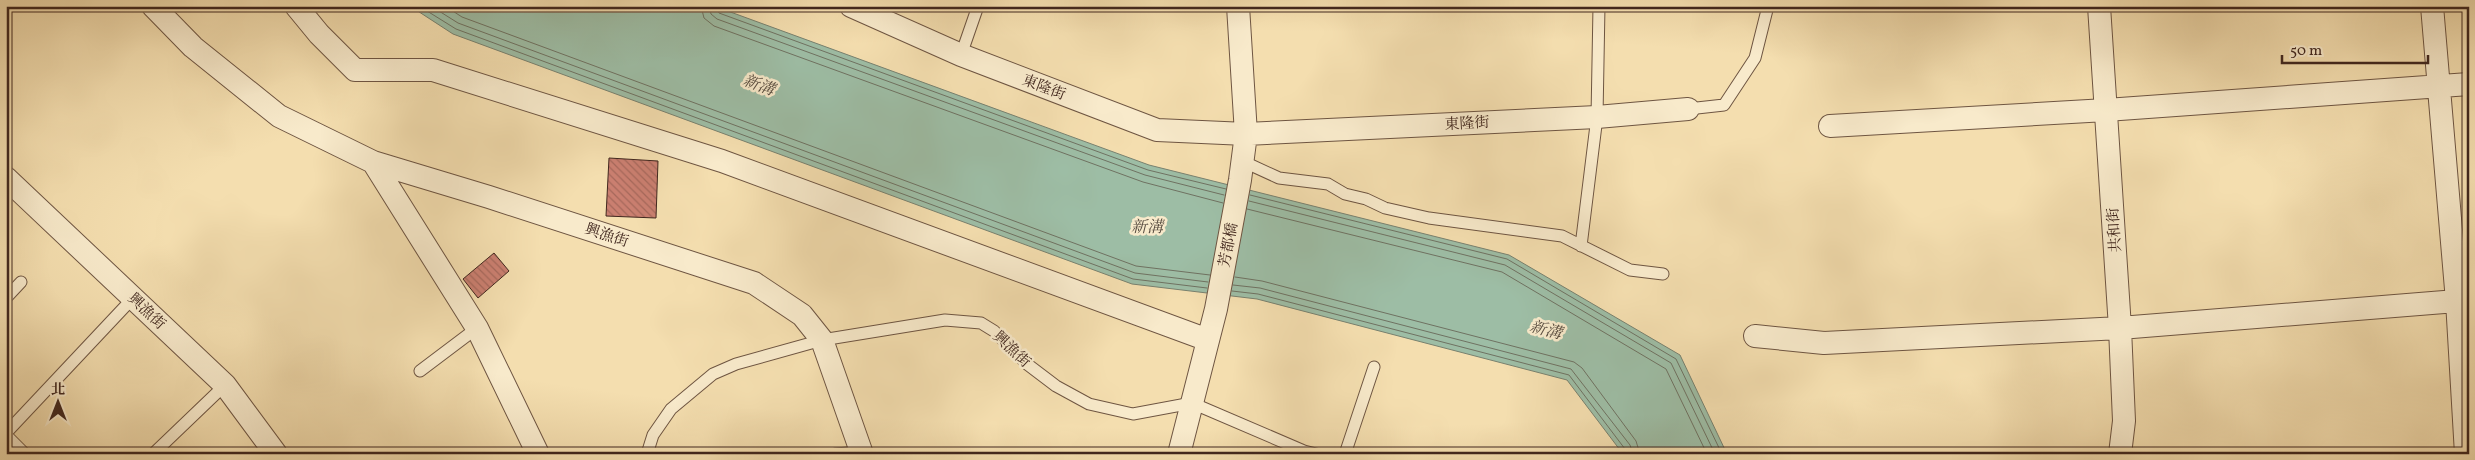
<svg xmlns="http://www.w3.org/2000/svg" width="2475" height="460" font-family="Vollkorn,'Noto Serif TC',serif">
	<style>
		.water { fill: #9dbda5; stroke: #78816f }
		.lines { fill: none; stroke-linecap: round; stroke-linejoin: round }
		.shore { stroke: #6f7262; stroke-width: 1 }
		.building { fill: url(#building-back-hatch); stroke: #41271e }
		.lane-casing { stroke: #6e5542; stroke-width: 13 }
		.street-casing { stroke: #6e5542; stroke-width: 24 }
		.lane { stroke: #f8eacb; stroke-width: 11 }
		.street { stroke: #f8eacb; stroke-width: 22 }
		.labels { text-anchor: middle; stroke-width: 5; stroke-linejoin: round; paint-order: stroke }
		.street-label { font-size: 15px; fill: #41271e; stroke: #f8eacb }
		.water-label { font-size: 16px; font-style: italic; fill: #584c40; stroke: #f8eacb }
	</style>
	<defs>
		<pattern id="building-back-hatch" width="6" height="6" patternUnits="userSpaceOnUse" patternTransform="scale(1.25)"><rect width="6" height="6" fill="#ca7f70"/><path d="M-1 5l2 2M0 0l6 6M5-1l2 2" fill="none" stroke="#a6685b"/></pattern>
	</defs>
	<rect width="100%" height="100%" fill="#f4deaf"/>
	<filter id="stains"><feTurbulence type="fractalNoise" baseFrequency=".004" numOctaves="4"/><feColorMatrix values="0 0 0 0 .2 0 0 0 0 .09 0 0 0 0 .02 0 0 0 .5 -.17"/></filter>
	<radialGradient id="worn" r=".72"><stop offset=".6" stop-color="#630" stop-opacity="0"/><stop offset="1" stop-color="#630" stop-opacity=".3"/></radialGradient>
	<path class="water" d="M 410,6 L 714,6 L 1149,165 L 1509,255 L 1680,355 L 1727,454 L 1623,454 L 1567,380 L 1257,299 L 1132,284 L 453,34 Z"/>
	<g class="lines">
		<path class="shore" d="M 419,6 L 456,29 L 1133,279 L 1207,288
			M 431,6 L 458,23 L 1135,273 L 1208,282
			M 445,6 L 462,17 L 1136,266 L 1210,275
			M 701,6 L 704,18 L 714,26 L 1143,182 L 1223,203
			M 709,6 L 711,14 L 717,19 L 1145,175 L 1224,195
			M 715,6 L 719,13 L 1148,170 L 1226,189
			M 1250,195 L 1507,259 L 1676,359 L 1722,454
			M 1249,201 L 1505,265 L 1671,363 L 1715,454
			M 1247,209 L 1502,272 L 1666,369 L 1707,454
			M 1235,277 L 1262,281 L 1574,362 L 1582,368 L 1636,441 L 1640,454
			M 1233,285 L 1260,288 L 1571,369 L 1630,445 L 1633,454
			M 1232,291 L 1258,294 L 1569,375 L 1625,449 L 1626,454"/>
	</g>
	<path class="building" d="M 609,158 L 658,161 L 656,218 L 606,216 Z
		M 494,253 L 509,271 L 478,298 L 463,279 Z"/>
	<g class="lines">
		<defs>
			<path id="lane" d="M 961,55 L 978,6
				M 1688,109 L 1724,105 L 1755,58 L 1768,6
				M 1242,161 L 1279,178 L 1328,184 L 1345,194 L 1366,199 L 1385,208 L 1429,218 L 1562,236 L 1630,270 L 1663,274
				M 1581,246 L 1597,117 L 1599,6
				M 6,298 L 21,282
				M 420,371 L 477,328
				M 6,433 L 133,298
				M 6,435 L 25,454
				M 153,454 L 225,385
				M 647,454 L 653,435 L 671,409 L 713,374 L 736,364 L 822,340 L 945,320 L 981,323 L 994,331 L 1027,364 L 1056,386 L 1089,404 L 1133,414 L 1192,403 L 1304,451 L 1316,454
				M 835,454 L 862,452
				M 1345,454 L 1374,367"/>
			<path id="street" d="M 153,6 L 193,47 L 279,116 L 373,162 L 489,197 L 754,283 L 802,315 L 822,340 L 862,454
				M 296,6 L 319,34 L 355,70 L 433,70 L 722,161 L 1208,340
				M 851,6 L 961,55 L 1157,130 L 1246,134 L 1597,117 L 1688,109
				M 2099,6 L 2120,328 L 2124,421 L 2120,454
				M 2432,6 L 2457,301 L 2466,454
				M 1830,126 L 2106,110 L 2469,84
				M 373,162 L 477,328 L 538,454
				M 6,178 L 225,385 L 276,454
				M 1755,336 L 1824,343 L 2120,328 L 2469,300
				M 1179,454 L 1216,309 L 1240,180 L 1246,134 L 1238,6"/>
		</defs>
		<use href="#lane" class="lane-casing"/>
		<use href="#street" class="street-casing"/>
		<use href="#lane" class="lane"/>
		<use href="#street" class="street"/>
	</g>
	<g class="labels">
		<g class="street-label">
			<text transform="translate(1044 87) rotate(21)" y="5">東隆街</text>
			<text transform="translate(1467 123) rotate(-3)" y="5">東隆街</text>
			<text transform="translate(2114 230) rotate(-94)" y="5">共和街</text>
			<text transform="translate(607 235) rotate(18)" y="5">興漁街</text>
			<text transform="translate(1228 245) rotate(-79)" y="5">芳都橋</text>
			<text transform="translate(147 311) rotate(43)" y="5">興漁街</text>
			<text transform="translate(1012 349) rotate(43)" y="5">興漁街</text>
		</g>
		<g class="water-label">
			<text transform="translate(759 84) rotate(20)" y="6">新溝</text>
			<text x="1147" y="232">新溝</text>
			<text transform="translate(1546 329) rotate(15)" y="6">新溝</text>
		</g>
	</g>
	<rect width="2475" height="460" fill="none" stroke="#f4deaf" stroke-width="25"/>
	<rect x="8" y="8" width="2460" height="445" fill="none" stroke="#41271e" stroke-width="2.5"/>
	<rect x="12" y="12" width="2450" height="435" fill="none" stroke="#41271e"/>
	<g transform="translate(58 402)" stroke="#f8eacb" stroke-width="4" paint-order="stroke">
	<path d="M0-4L9 19L0 12L-9 19Z" fill="#41271e"/>
	<text y="-8" font-size="14" font-weight="bold" text-anchor="middle" fill="#41271e">北</text>
	</g>
	<path d="M2282 55v8h146v-8" fill="none" stroke="#41271e" stroke-width="2.5"/>
	<text x="2290" y="55" font-size="15" fill="#41271e" stroke="#f8eacb" stroke-width="4" paint-order="stroke">50 m</text>
	<rect width="100%" height="100%" filter="url(#stains)"/>
	<rect width="100%" height="100%" fill="url(#worn)"/>
</svg>
